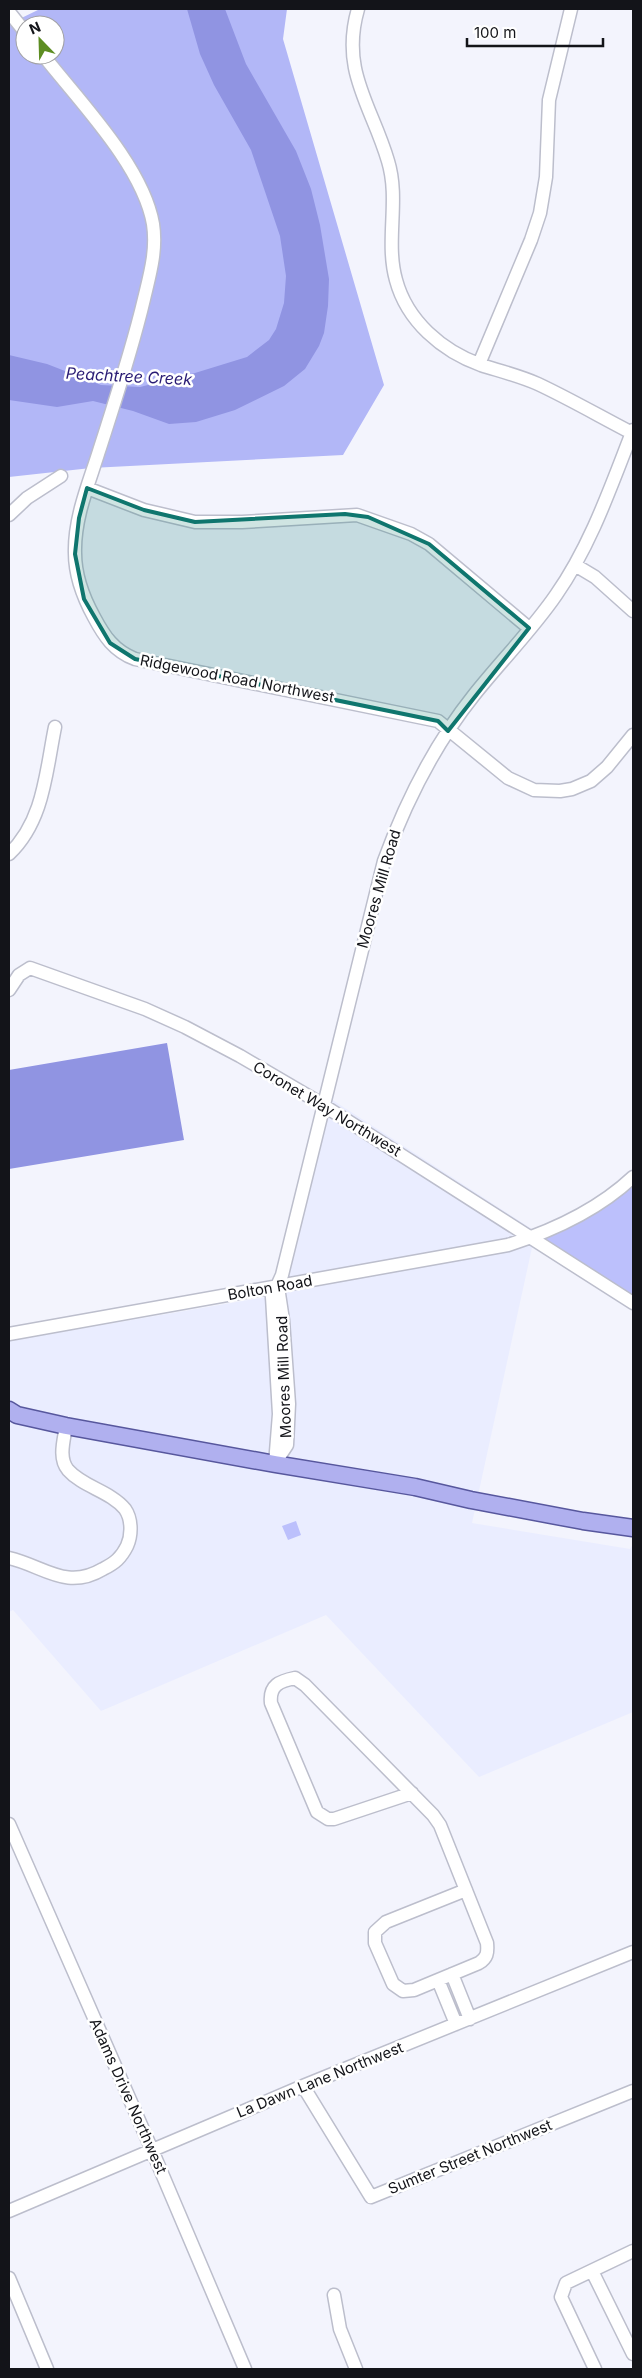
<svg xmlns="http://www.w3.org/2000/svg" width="642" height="2378" font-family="Inter,sans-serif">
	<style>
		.built { fill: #eaedff }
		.green { fill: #bcc0fc }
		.forest { fill: #b2b7f7; fill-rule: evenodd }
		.water { fill: #9094e2 }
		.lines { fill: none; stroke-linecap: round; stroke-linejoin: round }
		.minor-casing { stroke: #bcbecc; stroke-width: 15 }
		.major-casing { stroke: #57579d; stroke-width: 19 }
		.minor { stroke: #fff; stroke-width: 12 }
		.major { stroke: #b0b0ef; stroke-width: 16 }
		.marked { fill: #0f766e; fill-opacity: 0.2; stroke: #0f766e; stroke-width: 4; stroke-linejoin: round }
		.labels { text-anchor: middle; stroke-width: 5; stroke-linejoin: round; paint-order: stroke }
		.street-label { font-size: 15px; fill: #131419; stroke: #fff }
		.water-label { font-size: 16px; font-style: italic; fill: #291b74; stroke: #fff }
	</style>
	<rect width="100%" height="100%" fill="#f3f4fd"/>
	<path class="built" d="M 331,1099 L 532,1229 L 533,1243 L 472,1523 L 630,1549 L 633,1544 L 633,1712 L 479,1777 L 326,1615 L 101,1711 L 13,1610 L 9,1612 L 9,1341 L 284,1294 Z"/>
	<path class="green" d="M 628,1181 L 633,1188 L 633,1301 L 531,1238 Z
		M 296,1521 L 301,1535 L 288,1540 L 282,1526 Z"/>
	<path class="forest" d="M 40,9 L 287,9 L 283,39 L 384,385 L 343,455 L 91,468 L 9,477 L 9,24 ZM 25,25 L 55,25 L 55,55 L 25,55 Z"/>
	<path class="water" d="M 187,9 L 225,9 L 246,64 L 296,151 L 311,189 L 320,225 L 329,279 L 328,306 L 324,333 L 319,346 L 305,369 L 284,386 L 235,410 L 196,422 L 169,424 L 133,411 L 93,401 L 57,407 L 9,400 L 9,355 L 47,364 L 101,385 L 140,387 L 195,373 L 247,357 L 269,340 L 276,329 L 284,303 L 286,276 L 280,236 L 251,150 L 214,85 L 200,54 Z
		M 167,1043 L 184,1140 L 9,1169 L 9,1070 Z"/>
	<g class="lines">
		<defs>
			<path id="minor" d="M 358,9 C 340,71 372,106 388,161 C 400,200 385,241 396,280 C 407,321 442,351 481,365 C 500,371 520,376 538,384 C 570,399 601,417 632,433
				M 9,12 L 25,32
				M 43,55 C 79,101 143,166 153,224 C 157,250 150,274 144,299 C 132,350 115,401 99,451 C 89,483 74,518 75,553 C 75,576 83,597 94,617 C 104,636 114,651 135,659 L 438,721 L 508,778 L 534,790 L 560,791 L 572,789 L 591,781 L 607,767 L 633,735
				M 479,364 L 531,240 L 540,213 L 546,177 L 549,100 L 571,9
				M 87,488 L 144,510 L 195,522 L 242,522 L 357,515 L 411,534 L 429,544 L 529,628
				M 9,515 L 27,498 L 61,476
				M 575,565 L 595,577 L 633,611
				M 9,854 C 44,821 46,771 55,727
				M 9,990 L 19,975 L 30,968 L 145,1009 L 185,1027 L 240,1056 L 315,1100 L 633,1303
				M 9,1334 L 508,1245 C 552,1231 599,1209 633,1177
				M 277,1460 L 287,1445 L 289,1404 L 283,1320 L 278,1287
				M 275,1464 L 279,1414 L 272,1297 L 282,1275 L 384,861 C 406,801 434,745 474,695 C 501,661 532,630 556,595 C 591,545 611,486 633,430
				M 9,1558 C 44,1566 66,1591 103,1569 C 115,1563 121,1558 127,1546 C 132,1535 132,1519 125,1509 C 110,1491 83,1487 68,1470 C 58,1458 64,1440 66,1426
				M 412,1793 L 334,1819 L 328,1819 L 317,1812 L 271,1703 C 269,1685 280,1681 295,1678 L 305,1685 L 433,1815 L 440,1825 L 487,1943 C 488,1953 487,1958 479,1963 L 414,1990 L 403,1991 L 393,1984 L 375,1943 L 375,1932 L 386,1922 L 466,1890
				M 9,1824 L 152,2150 L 245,2369
				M 452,1974 L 470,2019
				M 438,1980 L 456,2024
				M 303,2086 L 371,2197 L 633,2091
				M 9,2211 L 303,2086 L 633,1952
				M 592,2271 L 633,2354
				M 9,2278 L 47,2369
				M 334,2295 L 340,2329 L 356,2369
				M 595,2369 L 561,2297 L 566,2283 L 633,2251"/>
			<path id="major" d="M 9,1410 L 17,1415 L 66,1426 L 275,1464 L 415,1487 L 471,1500 L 583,1521 L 633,1528"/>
		</defs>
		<use href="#minor" class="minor-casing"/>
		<use href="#major" class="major-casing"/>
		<use href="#minor" class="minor"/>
		<use href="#major" class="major"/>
	</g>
	<path class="marked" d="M 87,488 L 144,510 L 195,522 L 345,514 L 368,517 L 429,544 L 529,628 L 448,731 L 438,721 L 135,659 L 110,643 L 84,599 L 75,554 L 79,518 Z"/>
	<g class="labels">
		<g class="street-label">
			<text transform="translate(237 679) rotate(11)" y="5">Ridgewood Road Northwest</text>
			<text transform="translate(379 889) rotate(-74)" y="5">Moores Mill Road</text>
			<text transform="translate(327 1109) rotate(31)" y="5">Coronet Way Northwest</text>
			<text transform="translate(270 1288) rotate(-10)" y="5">Bolton Road</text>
			<text transform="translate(284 1377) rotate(-92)" y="5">Moores Mill Road</text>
			<text transform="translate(320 2080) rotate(-22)" y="5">La Dawn Lane Northwest</text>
			<text transform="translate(128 2096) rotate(66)" y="5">Adams Drive Northwest</text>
			<text transform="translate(470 2157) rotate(-22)" y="5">Sumter Street Northwest</text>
		</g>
		<g class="water-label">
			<text transform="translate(129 376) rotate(3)" y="6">Peachtree Creek</text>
		</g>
	</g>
	<rect width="642" height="2378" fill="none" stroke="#131419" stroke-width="20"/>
	<g transform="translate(40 40) rotate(337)"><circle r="24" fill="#ffffff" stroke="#a1a1a3"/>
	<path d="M0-4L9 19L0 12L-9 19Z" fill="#5d8d22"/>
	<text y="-8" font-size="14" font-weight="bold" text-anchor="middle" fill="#131419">N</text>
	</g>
	<path d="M467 38v8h136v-8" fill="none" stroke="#131419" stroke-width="2.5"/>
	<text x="474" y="38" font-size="15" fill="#131419" stroke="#ffffff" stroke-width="4" paint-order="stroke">100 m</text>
</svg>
